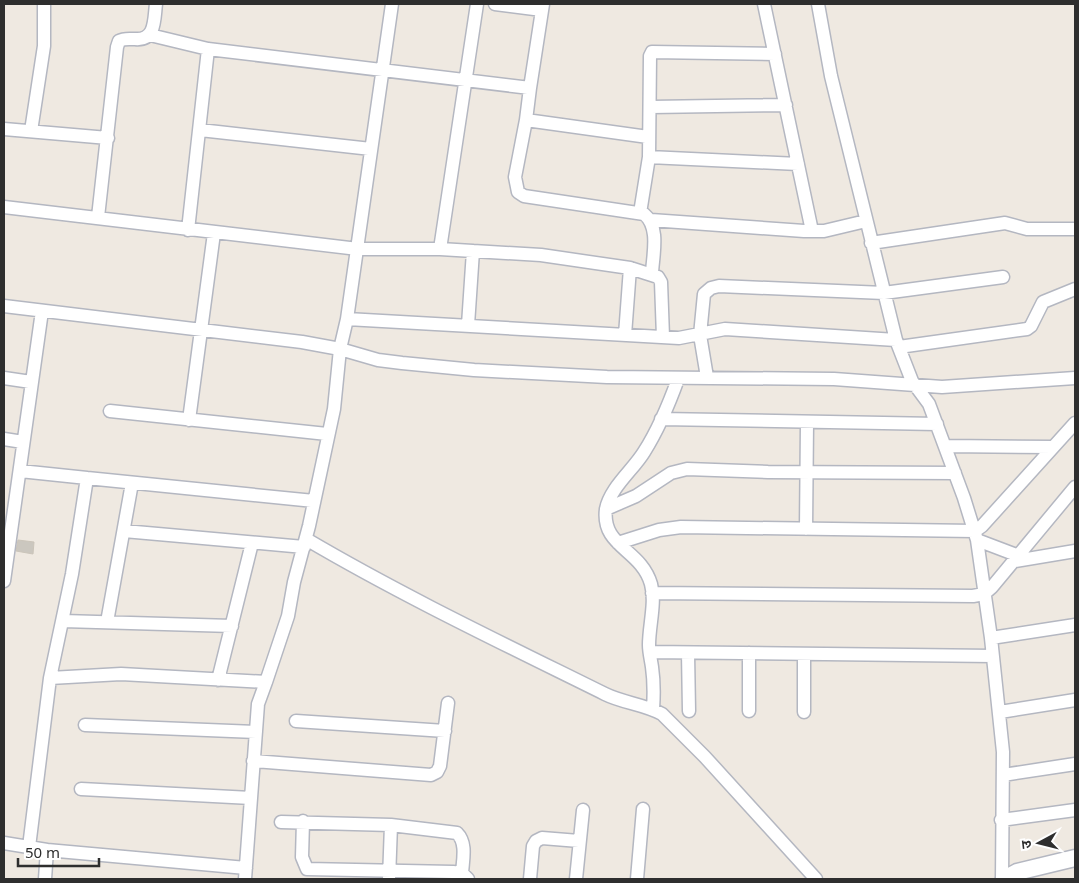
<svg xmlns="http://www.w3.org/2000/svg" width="1079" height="883" font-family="'Noto Sans','Noto Sans Devanagari',sans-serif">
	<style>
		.building { fill: #cbc7bf; stroke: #cbc5ba }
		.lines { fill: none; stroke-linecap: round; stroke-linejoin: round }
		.minor-casing { stroke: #b4b7c1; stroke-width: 15 }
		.tertiary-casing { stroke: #b4b7c1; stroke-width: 19 }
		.minor { stroke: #fff; stroke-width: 12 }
		.tertiary { stroke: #fff; stroke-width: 16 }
	</style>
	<rect width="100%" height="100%" fill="#efe9e1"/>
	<path class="building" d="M 18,540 L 34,542 L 33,554 L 16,551 Z"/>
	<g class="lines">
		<defs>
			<path id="minor" d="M 495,4 L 542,10
				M 764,4 L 812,231
				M 818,4 L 831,76 L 896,340 L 912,381 L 929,404 L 964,498 L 977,540 L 991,638 L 1003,752 L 1002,879
				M 150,35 L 208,49 L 530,88 L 543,4
				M 530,88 L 526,120 L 648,137
				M 651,107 L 786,105
				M 526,120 L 515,177 L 518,192 L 524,196 L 644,214 C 660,227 653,254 652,273
				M 4,129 L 108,138
				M 200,130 L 371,149
				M 31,131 L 44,46 L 44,4
				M 649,157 L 798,164
				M 4,207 L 358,249 L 440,249 L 541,255 L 630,268 L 658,277 L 661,282 L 663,337
				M 640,213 L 649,157 L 650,56 L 652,52 L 775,54
				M 98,217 L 117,47 L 119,41 C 124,38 129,39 135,39 C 156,41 154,19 156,4
				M 651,220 L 804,231 L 824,231 L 866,221
				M 188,230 L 208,49
				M 871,243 L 1005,223 L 1027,229 L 1075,229
				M 440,249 L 477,4
				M 4,306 L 302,342 L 340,349 L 378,360 L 402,363 L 474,370 L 607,377 L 834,379 L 942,387 L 1075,378
				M 347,319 L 679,338 L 725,329 L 896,340
				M 468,325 L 473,251
				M 625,335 L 630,268
				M 899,347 L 1027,329 L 1031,326 L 1043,302 L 1075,289
				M 707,377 L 700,335 L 704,294 L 711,288 L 719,286 L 884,293 L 1003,277
				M 4,378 L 31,382
				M 110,411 L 327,434
				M 661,419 L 937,424
				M 189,420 L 214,233
				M 4,439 L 23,442
				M 945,446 L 1053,447
				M 20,471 L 87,478
				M 606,509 L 636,496 L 671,473 L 687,469 L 768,472 L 955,473
				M 806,529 L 807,423
				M 124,531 L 304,547
				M 306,539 C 403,596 504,644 605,694 C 623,703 644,704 662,714 L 705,757 L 816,879
				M 977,540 L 1019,556
				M 618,543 L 659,530 L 681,527 L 975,531 L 982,526 L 1075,423
				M 1015,561 L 1075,551
				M 4,581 L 42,311
				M 652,593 L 973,596 L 984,594 L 992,587 L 1075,487
				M 63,621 L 232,626
				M 107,622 L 132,483
				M 991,638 L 1075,625
				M 650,652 L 993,656
				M 688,653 L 689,711
				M 749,653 L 749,711
				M 804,654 L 804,712
				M 50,678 L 121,674 L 266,682 L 288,616 L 294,582 L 309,526 L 334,409 L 340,349 L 347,319 L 392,4
				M 218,680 L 252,543
				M 653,709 C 654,695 654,681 652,667 C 651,660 649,652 649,645 C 649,625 656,603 651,584 C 641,549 601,547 606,509 C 610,488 633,470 644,452 C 658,430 669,404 678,379
				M 1000,712 L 1075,700
				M 296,721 L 445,731
				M 85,725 L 256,732
				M 253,761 L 431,775 L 437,772 L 440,766 L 448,703
				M 1003,775 L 1075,764
				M 81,789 L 251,798
				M 1001,820 L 1075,810
				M 303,821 L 302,857 L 307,869 L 453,872 L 462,873 L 468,879
				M 281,822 L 391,825 L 457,833 C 467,843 463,859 462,873
				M 4,843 L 47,850 L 45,879
				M 29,847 L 50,678 L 72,574 L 87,478 L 314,501
				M 47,850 L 246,868
				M 245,879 L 258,704 L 266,682
				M 389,879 L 391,825
				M 530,879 L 533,846 L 536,841 L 542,838 L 579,841
				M 576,879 L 583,810
				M 637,879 L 643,809"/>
			<path id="tertiary" d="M 1004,879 L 1017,872 L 1075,858"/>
		</defs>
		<use href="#minor" class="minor-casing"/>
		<use href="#tertiary" class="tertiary-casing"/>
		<use href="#minor" class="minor"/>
		<use href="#tertiary" class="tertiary"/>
	</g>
	<rect width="1079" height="883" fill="none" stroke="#2e2e2e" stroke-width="10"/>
	<g transform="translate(1039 843) rotate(263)" stroke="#ffffff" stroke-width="4" paint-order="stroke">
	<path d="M0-4L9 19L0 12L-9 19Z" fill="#2e2e2e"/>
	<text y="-8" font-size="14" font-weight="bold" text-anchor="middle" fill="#2e2e2e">उ</text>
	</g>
	<path d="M18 858v8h81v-8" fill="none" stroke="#2e2e2e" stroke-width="2.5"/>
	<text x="25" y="858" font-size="15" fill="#2e2e2e" stroke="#ffffff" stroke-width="4" paint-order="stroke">50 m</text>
</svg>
